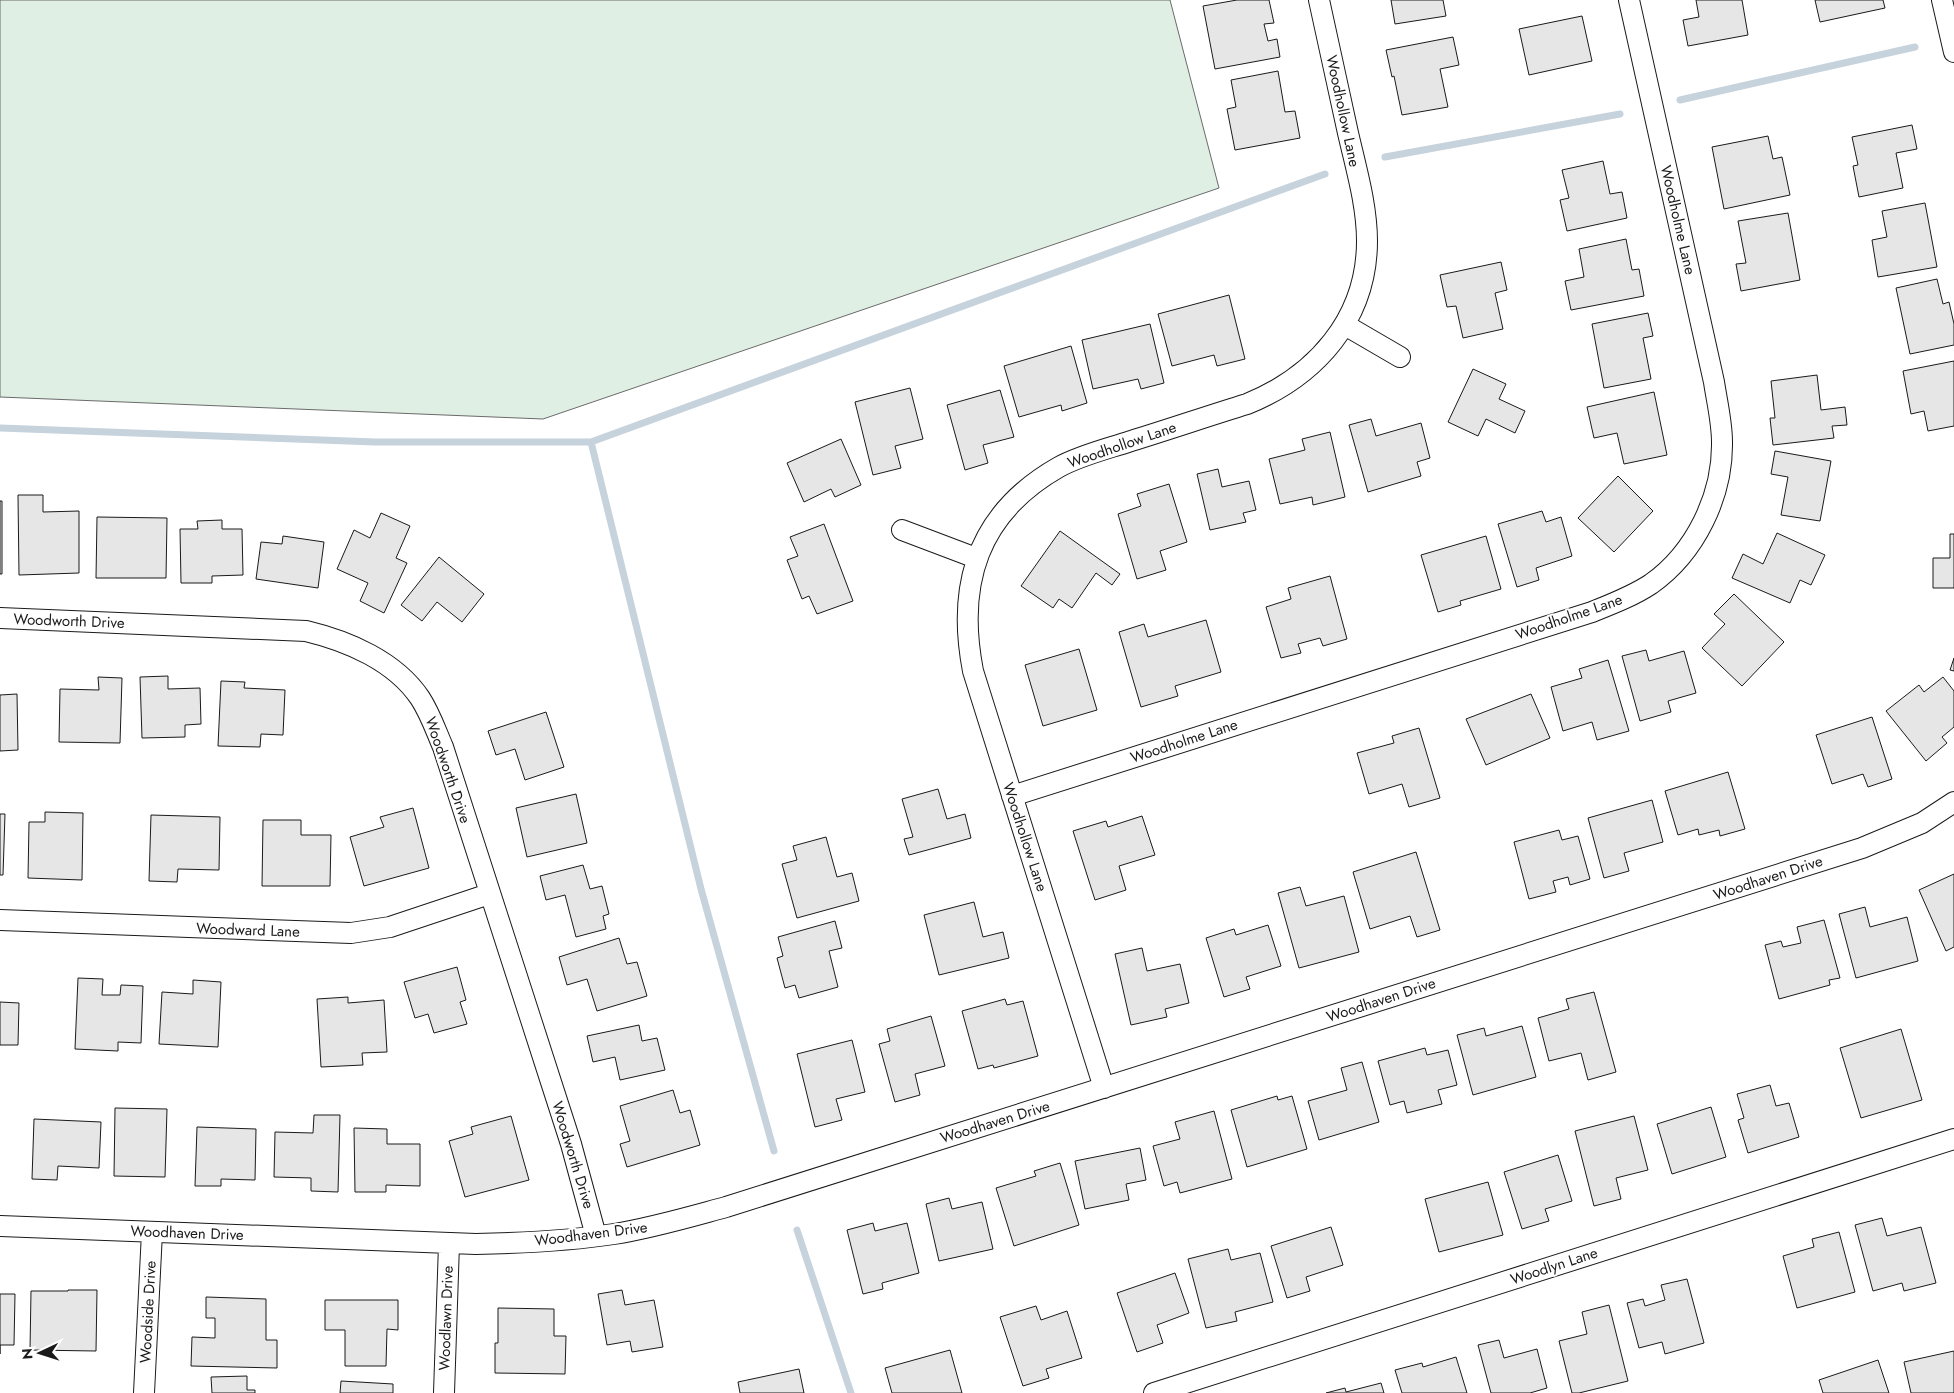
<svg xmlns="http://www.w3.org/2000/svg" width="1954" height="1393" font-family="Jost,sans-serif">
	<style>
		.green { fill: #e0efe3; stroke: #6a6a6a }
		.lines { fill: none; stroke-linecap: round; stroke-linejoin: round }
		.stream { stroke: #c6d2dc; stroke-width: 7 }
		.building { fill: #e6e6e6; stroke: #1a1a1a }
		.street-casing { stroke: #1a1a1a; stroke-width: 22 }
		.street { stroke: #fff; stroke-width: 20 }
		.labels { text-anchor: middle; stroke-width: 4; stroke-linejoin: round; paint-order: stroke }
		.street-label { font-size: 15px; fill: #1a1a1a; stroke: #fff }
	</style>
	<rect width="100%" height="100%" fill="#fff"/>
	<path class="green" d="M 0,0 L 1170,0 L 1219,188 L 543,419 L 0,397 Z"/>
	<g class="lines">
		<path class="stream" d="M 1680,100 L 1915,47
			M 1385,157 L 1620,114
			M 0,428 L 375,442 L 591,442 L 1325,174
			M 591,442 L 701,889 L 774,1151
			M 797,1230 L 851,1393"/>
	</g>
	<path class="building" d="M 1237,0 L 1269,0 L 1274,23 L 1264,24 L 1268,41 L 1277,39 L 1280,57 L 1215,69 L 1203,6 Z
		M 1391,0 L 1443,0 L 1446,16 L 1395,24 Z
		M 1696,0 L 1742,0 L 1748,35 L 1688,46 L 1683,20 L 1699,17 Z
		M 1815,0 L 1883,0 L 1885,8 L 1820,22 Z
		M 1582,16 L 1592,61 L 1529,75 L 1519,29 Z
		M 1453,37 L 1459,65 L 1440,69 L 1448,107 L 1402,115 L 1394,76 L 1392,77 L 1386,50 Z
		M 1278,71 L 1285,112 L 1295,111 L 1300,138 L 1235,150 L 1227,109 L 1236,107 L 1231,80 Z
		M 1912,125 L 1917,149 L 1896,153 L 1903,188 L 1859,197 L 1853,166 L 1858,165 L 1852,137 Z
		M 1768,136 L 1773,159 L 1782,157 L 1790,195 L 1724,209 L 1712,147 Z
		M 1603,161 L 1610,194 L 1622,192 L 1627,218 L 1567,231 L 1560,200 L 1569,198 L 1562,170 Z
		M 1925,203 L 1937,267 L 1878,277 L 1872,240 L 1887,237 L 1882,211 Z
		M 1788,213 L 1800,280 L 1741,291 L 1736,264 L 1746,263 L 1738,221 Z
		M 1626,239 L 1632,270 L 1639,269 L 1644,296 L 1571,310 L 1565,281 L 1584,277 L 1579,249 Z
		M 1501,262 L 1507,290 L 1495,293 L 1503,329 L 1463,338 L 1456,306 L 1447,307 L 1440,275 Z
		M 1937,279 L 1943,304 L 1949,302 L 1954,324 L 1954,345 L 1910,354 L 1896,288 Z
		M 1229,295 L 1245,359 L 1217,366 L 1214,355 L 1172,366 L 1158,314 Z
		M 1648,313 L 1653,336 L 1643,338 L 1651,379 L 1604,388 L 1592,324 Z
		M 1150,324 L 1164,383 L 1141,389 L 1138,379 L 1093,389 L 1082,340 Z
		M 1071,346 L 1087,403 L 1062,411 L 1061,405 L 1019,417 L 1004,366 Z
		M 1954,361 L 1954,426 L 1928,431 L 1924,411 L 1911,414 L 1903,371 Z
		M 1473,369 L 1506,384 L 1499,399 L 1525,411 L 1515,433 L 1486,419 L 1478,436 L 1448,422 Z
		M 1817,375 L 1821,410 L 1845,407 L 1847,425 L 1832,426 L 1834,438 L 1773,445 L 1770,418 L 1775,418 L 1771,381 Z
		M 910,388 L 923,439 L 895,446 L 901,468 L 873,475 L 855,402 Z
		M 1000,390 L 1014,437 L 983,445 L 988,463 L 965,470 L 947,405 Z
		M 1654,392 L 1667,455 L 1624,464 L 1617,433 L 1594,438 L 1587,407 Z
		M 1371,419 L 1376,436 L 1421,423 L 1430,458 L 1417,462 L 1421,476 L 1368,492 L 1349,425 Z
		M 1330,432 L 1345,497 L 1313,505 L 1312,497 L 1280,504 L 1269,459 L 1305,450 L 1302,439 Z
		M 841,439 L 861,485 L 835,497 L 831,489 L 804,502 L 787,463 Z
		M 1775,451 L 1831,461 L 1820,521 L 1781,515 L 1788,477 L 1771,474 Z
		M 1218,469 L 1222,487 L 1249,481 L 1256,510 L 1243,513 L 1246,522 L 1210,530 L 1197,474 Z
		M 1618,476 L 1653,511 L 1614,552 L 1578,518 Z
		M 1169,484 L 1187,542 L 1160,551 L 1166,570 L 1137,579 L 1118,514 L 1141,506 L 1137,494 Z
		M 18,495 L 43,495 L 43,512 L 79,511 L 79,573 L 19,575 Z
		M 0,501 L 2,501 L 2,574 L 0,574 Z
		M 1542,511 L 1546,522 L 1561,517 L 1572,556 L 1536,568 L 1539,580 L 1517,587 L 1498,524 Z
		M 381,513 L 410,526 L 396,558 L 407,563 L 384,613 L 360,601 L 368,583 L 337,569 L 354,530 L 370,538 Z
		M 97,517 L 167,518 L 166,578 L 96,578 Z
		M 222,520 L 222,529 L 242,529 L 243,575 L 212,576 L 212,583 L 181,583 L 180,529 L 198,529 L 197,521 Z
		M 824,524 L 853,601 L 817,614 L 809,596 L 802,599 L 787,560 L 798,556 L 790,537 Z
		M 1060,531 L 1120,574 L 1112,585 L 1096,573 L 1072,608 L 1059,599 L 1053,608 L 1021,586 Z
		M 1777,533 L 1825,555 L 1811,585 L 1800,580 L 1790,603 L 1732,578 L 1743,554 L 1763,564 Z
		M 1950,534 L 1954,534 L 1954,588 L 1933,588 L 1933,558 L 1950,558 Z
		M 283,536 L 324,542 L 318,588 L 256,579 L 261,542 L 282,544 Z
		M 1486,536 L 1501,589 L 1460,601 L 1461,605 L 1438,612 L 1421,555 Z
		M 439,557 L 484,594 L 462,622 L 437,602 L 422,621 L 401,605 Z
		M 1330,576 L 1347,639 L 1323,646 L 1320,638 L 1298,644 L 1301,653 L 1281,658 L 1266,607 L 1291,599 L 1288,588 Z
		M 1734,594 L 1784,642 L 1742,686 L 1702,648 L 1725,624 L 1714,614 Z
		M 1206,620 L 1221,672 L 1175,686 L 1178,696 L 1141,707 L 1119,632 L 1144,624 L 1148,637 Z
		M 1079,649 L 1097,710 L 1043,726 L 1025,665 Z
		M 1646,650 L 1649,661 L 1684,651 L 1696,693 L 1668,701 L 1671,712 L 1640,721 L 1622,656 Z
		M 1954,658 L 1954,671 L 1950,670 Z
		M 1608,660 L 1629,731 L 1597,740 L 1592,722 L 1563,731 L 1551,687 L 1582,678 L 1579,669 Z
		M 168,676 L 168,689 L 200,688 L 201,724 L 185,725 L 185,737 L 142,738 L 140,677 Z
		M 98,677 L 122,678 L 120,743 L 59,742 L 60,689 L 99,690 Z
		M 1943,677 L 1954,691 L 1954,727 L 1942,737 L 1947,743 L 1926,761 L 1886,711 L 1919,685 L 1924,692 Z
		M 221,681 L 245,682 L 244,688 L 285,690 L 283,735 L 261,734 L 260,747 L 218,746 Z
		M 17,694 L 18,750 L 0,751 L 0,695 Z
		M 1531,694 L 1550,738 L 1486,765 L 1466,719 Z
		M 546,712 L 564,767 L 525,780 L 515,749 L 496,755 L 488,731 Z
		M 1872,717 L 1892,779 L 1868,787 L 1863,774 L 1832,784 L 1816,735 Z
		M 1419,728 L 1440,798 L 1409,807 L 1402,784 L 1369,794 L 1357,753 L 1394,743 L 1392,736 Z
		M 1728,772 L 1745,829 L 1720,836 L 1719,830 L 1699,835 L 1698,829 L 1678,835 L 1665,791 Z
		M 938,789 L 947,819 L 965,814 L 971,838 L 909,855 L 904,839 L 913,837 L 902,799 Z
		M 576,794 L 587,843 L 527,857 L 516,808 Z
		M 1652,800 L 1663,842 L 1624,853 L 1629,871 L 1604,878 L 1588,818 Z
		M 413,808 L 429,868 L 364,886 L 350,837 L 384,827 L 380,817 Z
		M 45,812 L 83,813 L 82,880 L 28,878 L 29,822 L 45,822 Z
		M 0,814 L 5,814 L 3,875 L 0,875 Z
		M 151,815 L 220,817 L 219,870 L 178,869 L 177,882 L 149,881 Z
		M 1142,816 L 1155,855 L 1119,866 L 1126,890 L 1095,900 L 1073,831 L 1106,821 L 1108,827 Z
		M 263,820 L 301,820 L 301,835 L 331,835 L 330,886 L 262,886 Z
		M 1559,830 L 1562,840 L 1578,836 L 1590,879 L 1570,885 L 1568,877 L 1553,881 L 1556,892 L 1529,899 L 1514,842 Z
		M 826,837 L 837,877 L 852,873 L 859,901 L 797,918 L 782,864 L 797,860 L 793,846 Z
		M 1416,852 L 1440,930 L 1417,937 L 1410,916 L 1370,929 L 1353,872 Z
		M 583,865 L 590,889 L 602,886 L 609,914 L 603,916 L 606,929 L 576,937 L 565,895 L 546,900 L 540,876 Z
		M 1954,874 L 1954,947 L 1946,951 L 1919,890 Z
		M 1300,887 L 1306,906 L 1344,896 L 1359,952 L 1299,968 L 1278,893 Z
		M 974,902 L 983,937 L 1003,932 L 1009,958 L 939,975 L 924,915 Z
		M 1865,907 L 1870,927 L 1907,917 L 1918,961 L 1856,978 L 1839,914 Z
		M 1824,920 L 1840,978 L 1829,980 L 1830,985 L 1779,999 L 1765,945 L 1781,941 L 1783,947 L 1801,943 L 1797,927 Z
		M 835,921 L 842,948 L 829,951 L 838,987 L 799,998 L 795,985 L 785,988 L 777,958 L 783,956 L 778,937 Z
		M 1268,925 L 1281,966 L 1246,977 L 1250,989 L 1224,997 L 1206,938 L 1234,929 L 1236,935 Z
		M 619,938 L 627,964 L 637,962 L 647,996 L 597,1011 L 587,979 L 567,985 L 559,957 Z
		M 1142,948 L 1147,971 L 1180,964 L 1189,1003 L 1165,1009 L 1167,1017 L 1131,1025 L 1115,954 Z
		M 457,967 L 466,1000 L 460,1002 L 467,1024 L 434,1033 L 428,1014 L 415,1018 L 404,982 Z
		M 78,978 L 103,979 L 102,995 L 120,995 L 121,985 L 143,986 L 141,1043 L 118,1042 L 118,1051 L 75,1049 Z
		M 193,980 L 221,982 L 218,1047 L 159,1044 L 162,992 L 193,994 Z
		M 1594,992 L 1616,1072 L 1588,1080 L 1581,1053 L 1549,1061 L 1538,1018 L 1569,1009 L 1566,999 Z
		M 348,997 L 348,1003 L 384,1000 L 387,1052 L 362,1053 L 363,1065 L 321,1067 L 317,999 Z
		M 1005,999 L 1007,1005 L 1023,1001 L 1038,1056 L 994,1068 L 993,1065 L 978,1069 L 962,1011 Z
		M 0,1002 L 19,1003 L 18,1045 L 0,1045 Z
		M 931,1016 L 945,1066 L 915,1074 L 920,1095 L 895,1102 L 879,1044 L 890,1041 L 887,1029 Z
		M 639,1025 L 642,1041 L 657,1038 L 665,1070 L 620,1080 L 615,1057 L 593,1062 L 587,1036 Z
		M 1522,1026 L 1536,1077 L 1473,1095 L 1457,1035 L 1484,1028 L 1486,1036 Z
		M 1901,1029 L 1922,1100 L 1861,1118 L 1840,1048 Z
		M 852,1040 L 865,1092 L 836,1099 L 842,1120 L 815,1127 L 797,1054 Z
		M 1425,1048 L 1427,1055 L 1448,1050 L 1457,1085 L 1438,1090 L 1442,1104 L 1407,1113 L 1404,1101 L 1390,1105 L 1378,1061 Z
		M 1362,1062 L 1379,1122 L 1319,1140 L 1308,1101 L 1347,1090 L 1341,1068 Z
		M 1770,1085 L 1776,1106 L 1789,1103 L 1799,1137 L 1748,1153 L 1738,1120 L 1744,1118 L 1737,1094 Z
		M 673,1090 L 680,1113 L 690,1110 L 700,1145 L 627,1167 L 620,1144 L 630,1141 L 620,1106 Z
		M 1277,1096 L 1278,1100 L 1292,1096 L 1307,1149 L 1247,1167 L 1231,1110 Z
		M 1711,1107 L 1726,1157 L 1672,1174 L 1657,1124 Z
		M 115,1108 L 167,1109 L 165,1177 L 114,1176 Z
		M 1214,1111 L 1232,1179 L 1180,1193 L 1177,1182 L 1164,1186 L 1153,1146 L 1180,1139 L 1175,1122 Z
		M 314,1115 L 340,1115 L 338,1192 L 311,1191 L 311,1178 L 274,1177 L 275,1132 L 313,1133 Z
		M 511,1116 L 529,1180 L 465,1197 L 449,1141 L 473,1134 L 471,1127 Z
		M 1634,1116 L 1648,1170 L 1616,1178 L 1621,1199 L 1594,1206 L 1575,1131 Z
		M 34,1119 L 101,1122 L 99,1168 L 58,1166 L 57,1180 L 32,1179 Z
		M 197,1127 L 256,1129 L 255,1180 L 221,1179 L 221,1186 L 195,1186 Z
		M 354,1128 L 387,1129 L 387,1144 L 420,1144 L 420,1186 L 386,1185 L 386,1192 L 355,1192 Z
		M 1140,1148 L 1146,1180 L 1126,1184 L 1129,1200 L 1085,1209 L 1075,1161 Z
		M 1558,1155 L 1572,1201 L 1545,1209 L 1549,1221 L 1522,1229 L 1504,1172 Z
		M 1060,1163 L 1079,1225 L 1014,1246 L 996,1188 L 1036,1176 L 1034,1171 Z
		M 1488,1182 L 1503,1235 L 1439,1252 L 1425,1199 Z
		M 949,1198 L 952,1209 L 982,1202 L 993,1249 L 939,1261 L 926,1204 Z
		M 1882,1218 L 1887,1236 L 1921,1227 L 1936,1283 L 1904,1291 L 1902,1283 L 1873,1291 L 1855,1225 Z
		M 873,1223 L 875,1231 L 907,1223 L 919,1273 L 882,1283 L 883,1289 L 863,1294 L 847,1230 Z
		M 1331,1227 L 1343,1265 L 1306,1277 L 1310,1291 L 1287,1298 L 1271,1246 Z
		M 1839,1232 L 1855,1292 L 1797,1308 L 1783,1256 L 1814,1247 L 1812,1239 Z
		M 1228,1249 L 1231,1260 L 1260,1253 L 1273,1302 L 1235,1312 L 1237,1321 L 1206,1328 L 1188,1259 Z
		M 1175,1273 L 1189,1313 L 1157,1325 L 1163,1343 L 1137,1352 L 1117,1293 Z
		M 1687,1279 L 1704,1343 L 1665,1354 L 1662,1342 L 1639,1348 L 1627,1303 L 1643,1299 L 1645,1306 L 1665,1300 L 1661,1285 Z
		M 68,1290 L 97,1290 L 96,1351 L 30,1350 L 31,1291 L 68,1291 Z
		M 622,1290 L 625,1305 L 654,1300 L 663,1347 L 632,1352 L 630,1341 L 607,1345 L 598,1294 Z
		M 0,1294 L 15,1294 L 14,1345 L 0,1345 L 0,1354 Z
		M 206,1297 L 266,1299 L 266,1340 L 277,1340 L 277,1368 L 191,1366 L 192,1337 L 215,1338 L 215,1318 L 206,1318 Z
		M 325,1300 L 398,1300 L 398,1330 L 387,1329 L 386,1366 L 345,1366 L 345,1330 L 325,1330 Z
		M 1609,1305 L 1628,1381 L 1579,1393 L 1572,1393 L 1559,1341 L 1587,1334 L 1582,1312 Z
		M 1036,1306 L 1041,1320 L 1067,1311 L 1082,1358 L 1046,1369 L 1049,1378 L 1023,1386 L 1000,1317 Z
		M 498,1308 L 554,1309 L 554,1336 L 566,1336 L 565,1374 L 495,1373 L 495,1343 L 498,1343 Z
		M 1499,1340 L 1504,1358 L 1537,1349 L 1547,1388 L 1530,1393 L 1491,1393 L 1478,1345 Z
		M 950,1350 L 962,1393 L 892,1393 L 885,1368 Z
		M 1954,1351 L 1954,1393 L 1911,1393 L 1904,1362 Z
		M 1456,1357 L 1467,1393 L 1402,1393 L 1395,1370 L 1422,1363 L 1423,1367 Z
		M 1878,1360 L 1889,1393 L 1823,1393 L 1819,1380 Z
		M 799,1369 L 804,1393 L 740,1393 L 738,1382 Z
		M 247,1376 L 247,1390 L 255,1390 L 255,1393 L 212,1393 L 211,1377 Z
		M 341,1381 L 393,1384 L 393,1393 L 340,1393 Z
		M 1381,1383 L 1384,1393 L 1326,1393 L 1345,1388 L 1346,1392 Z"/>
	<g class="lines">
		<defs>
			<path id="street" d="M 1942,0 L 1954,52
				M 1345,325 L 1400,357
				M 902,530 L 976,558
				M 0,618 L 306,631 C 348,641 395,661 420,698 C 430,713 436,731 443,747 L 571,1144 L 596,1236
				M 1012,796 L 1592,612 C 1612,604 1633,596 1651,584 C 1695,553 1723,496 1722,442 C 1722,422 1717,402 1714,382 L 1629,0
				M 0,920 L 351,933 L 390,927 L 489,894
				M 1104,1088 L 973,671 C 956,583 978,513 1059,467 C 1081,455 1107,449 1131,441 C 1170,429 1208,416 1247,404 C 1316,376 1367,319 1367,241 C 1367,205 1356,168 1348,133 C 1338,89 1329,44 1319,0
				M 0,1226 L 476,1244 C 522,1243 568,1241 614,1234 C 652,1228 689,1217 726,1207 L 1862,848 L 1922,823 L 1954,802
				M 144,1393 L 152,1232
				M 444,1393 L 449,1244
				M 1154,1393 L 1954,1139"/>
		</defs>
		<use href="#street" class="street-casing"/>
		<use href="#street" class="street"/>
	</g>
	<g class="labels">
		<g class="street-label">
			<text transform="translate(1343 111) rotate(78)" y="5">Woodhollow Lane</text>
			<text transform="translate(1678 220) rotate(77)" y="5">Woodholme Lane</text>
			<text transform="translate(1122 445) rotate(-19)" y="5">Woodhollow Lane</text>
			<text transform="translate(1569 617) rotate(-19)" y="5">Woodholme Lane</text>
			<text transform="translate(69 621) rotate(2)" y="5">Woodworth Drive</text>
			<text transform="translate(1184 741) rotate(-18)" y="5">Woodholme Lane</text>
			<text transform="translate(448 770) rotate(71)" y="5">Woodworth Drive</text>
			<text transform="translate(1025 837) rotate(72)" y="5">Woodhollow Lane</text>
			<text transform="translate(1768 878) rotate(-18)" y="5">Woodhaven Drive</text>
			<text transform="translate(248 930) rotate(2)" y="5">Woodward Lane</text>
			<text transform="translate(1381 1000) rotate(-18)" y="5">Woodhaven Drive</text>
			<text transform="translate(995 1122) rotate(-17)" y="5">Woodhaven Drive</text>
			<text transform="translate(573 1155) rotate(73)" y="5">Woodworth Drive</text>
			<text transform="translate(187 1233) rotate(2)" y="5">Woodhaven Drive</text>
			<text transform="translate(591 1234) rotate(-7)" y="5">Woodhaven Drive</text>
			<text transform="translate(1554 1266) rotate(-18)" y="5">Woodlyn Lane</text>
			<text transform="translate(148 1312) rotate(-87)" y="5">Woodside Drive</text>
			<text transform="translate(446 1318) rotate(-88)" y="5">Woodlawn Drive</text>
		</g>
	</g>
	<g transform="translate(40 1353) rotate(266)" stroke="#ffffff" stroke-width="4" paint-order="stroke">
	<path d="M0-4L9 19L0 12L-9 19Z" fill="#1a1a1a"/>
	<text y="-8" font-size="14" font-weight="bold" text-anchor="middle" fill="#1a1a1a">N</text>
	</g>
</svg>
